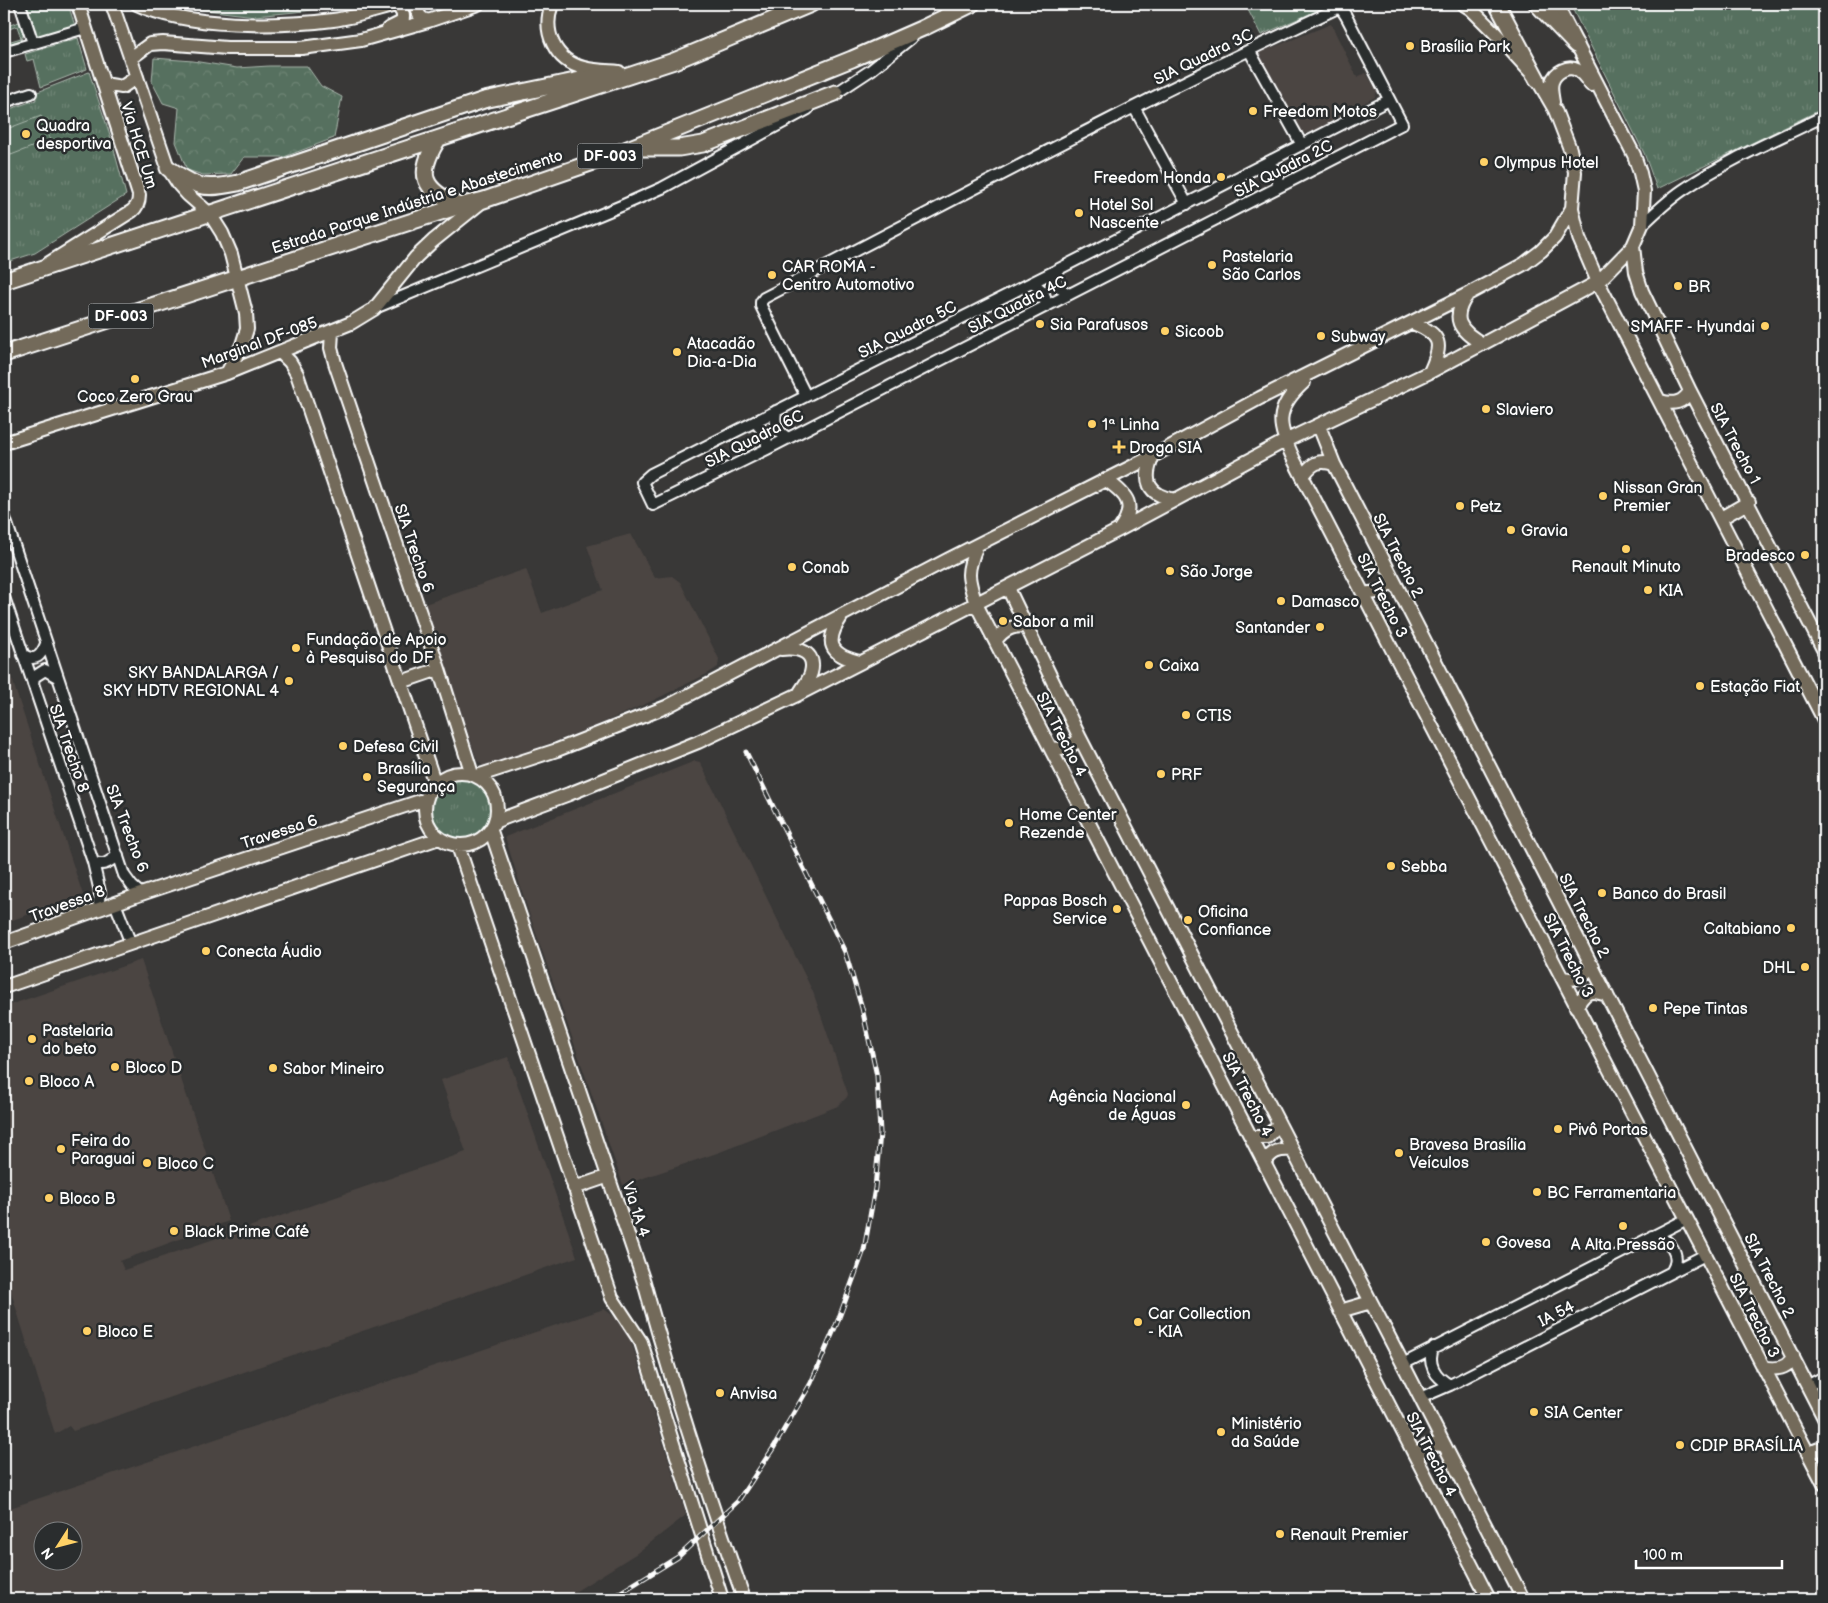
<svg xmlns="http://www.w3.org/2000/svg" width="1828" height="1603" font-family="'Balsamiq Sans',sans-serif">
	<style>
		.built { fill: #4b4542; fill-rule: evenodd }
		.grass { fill: url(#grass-tufts); stroke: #aab8ae }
		.forest { fill: url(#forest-crowns); stroke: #aab8ae }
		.pitch { fill: #56705e; stroke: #aab8ae }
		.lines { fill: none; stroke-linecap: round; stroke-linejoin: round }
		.minor-casing { stroke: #fff; stroke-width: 14 }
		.major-casing { stroke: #fff; stroke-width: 16 }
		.highway-casing { stroke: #fff; stroke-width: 19 }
		.minor { stroke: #2a2d2e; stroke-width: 10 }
		.major { stroke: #736b5a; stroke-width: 12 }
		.highway { stroke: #736b5a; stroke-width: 15 }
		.rail-casing { stroke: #fff; stroke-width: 5 }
		.rail { stroke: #2a2d2e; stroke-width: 3; stroke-dasharray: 9; stroke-linecap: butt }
		.poi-dot { fill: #ffd166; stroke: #2a2d2e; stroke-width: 2 }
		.labels { text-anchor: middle; stroke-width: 5; stroke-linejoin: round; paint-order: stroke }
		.shield { fill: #2a2d2e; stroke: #bfc0c0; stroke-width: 1 }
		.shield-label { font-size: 15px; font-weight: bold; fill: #fff }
		.poi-label { font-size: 16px; fill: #fff; stroke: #2a2d2e; text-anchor: start }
		.street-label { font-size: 16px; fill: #fff; stroke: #2a2d2e }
	</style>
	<defs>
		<pattern id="grass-tufts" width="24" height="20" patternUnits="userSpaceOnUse" patternTransform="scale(1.25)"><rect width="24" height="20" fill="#56705e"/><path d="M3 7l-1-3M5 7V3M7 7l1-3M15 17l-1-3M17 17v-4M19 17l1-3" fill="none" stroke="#6f8576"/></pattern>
		<pattern id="forest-crowns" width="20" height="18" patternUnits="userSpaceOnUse" patternTransform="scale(1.25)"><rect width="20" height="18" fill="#56705e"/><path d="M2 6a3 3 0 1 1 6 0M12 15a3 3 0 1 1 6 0" fill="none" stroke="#6f8576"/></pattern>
	</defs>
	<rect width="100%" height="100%" fill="#393837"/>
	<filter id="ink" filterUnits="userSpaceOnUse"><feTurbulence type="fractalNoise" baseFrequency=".02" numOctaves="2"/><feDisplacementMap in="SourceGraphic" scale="10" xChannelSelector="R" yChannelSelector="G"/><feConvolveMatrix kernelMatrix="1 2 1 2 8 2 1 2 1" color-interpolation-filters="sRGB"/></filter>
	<g filter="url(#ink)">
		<path class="built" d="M 1331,24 L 1357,77 L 1366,73 L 1377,91 L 1375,97 L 1314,131 L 1304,134 L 1259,53 Z
			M 631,534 L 655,578 L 672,576 L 680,582 L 719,659 L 718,667 L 709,673 L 652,701 L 593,727 L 490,766 L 483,766 L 477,760 L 425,604 L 526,569 L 542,613 L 603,590 L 587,546 Z
			M 4,655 L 83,895 L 4,923 Z
			M 695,761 L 700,762 L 813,992 L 848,1094 L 847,1097 L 838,1106 L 720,1152 L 623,1185 L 528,910 L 505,837 Z
			M 141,960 L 229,1221 L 120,1261 L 124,1270 L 466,1152 L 441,1080 L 508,1057 L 577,1257 L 73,1431 L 69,1426 L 55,1434 L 4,1269 L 4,1007 Z
			M 604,1309 L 626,1325 L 686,1515 L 637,1553 L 573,1593 L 557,1599 L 4,1599 L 4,1510 ZM 42,1530 L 72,1530 L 72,1560 L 42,1560 Z"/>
		<path class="grass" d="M 24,4 L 68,4 L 75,26 L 35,38 Z
			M 166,4 L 345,4 L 305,11 L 255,16 L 172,6 Z
			M 1245,4 L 1326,4 L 1323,8 L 1261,35 Z
			M 1570,4 L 1824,4 L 1824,108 L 1657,189 L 1644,153 Z
			M 19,22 L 23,35 L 21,40 L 4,45 L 4,43 L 21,38 L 17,26 L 4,31 L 4,27 Z
			M 78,38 L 87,69 L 41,87 L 34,59 L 27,61 L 25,54 Z
			M 89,72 L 110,135 L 126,195 L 35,253 L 4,263 L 4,111 L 36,100 L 35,93 Z
			M432 809a30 30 0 1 1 60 0a30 30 0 1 1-60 0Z"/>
		<path class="forest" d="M 154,58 L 193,61 L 237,68 L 269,66 L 307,66 L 321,86 L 342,97 L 334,138 L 284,157 L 244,157 L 231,174 L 203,175 L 187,170 L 176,142 L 179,108 L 163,103 L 152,82 Z"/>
		<path class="pitch" d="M 41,116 L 50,140 L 11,155 L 4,137 L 4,130 Z"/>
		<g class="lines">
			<defs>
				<path id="minor" d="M 20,4 L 33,43
					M 1338,4 L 1346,16 L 1402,124 L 767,449 L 653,505 L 642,482 L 651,474 L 1057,270 L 1389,100
					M 1249,50 L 1302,145
					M 4,52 L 85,28
					M 830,97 L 871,70 L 911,38
					M 4,102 L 31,93
					M 1134,107 L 1187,204
					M 1267,163 C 1277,170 1281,175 1277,187
					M 1642,225 C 1656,212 1670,198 1686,188 C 1729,159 1778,139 1824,116
					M 1057,270 C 1055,282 1058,290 1070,294
					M 1031,283 C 1041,288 1047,293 1045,305
					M 375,308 L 621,206 L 662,188 L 808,109
					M 806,396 L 761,306 L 761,302 L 764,298 C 955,199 1145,98 1340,7
					M 776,411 C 774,424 776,431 788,438
					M 755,422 C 763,431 768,437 767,449
					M 4,515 L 124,875 L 132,886 L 141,894
					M 4,597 L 93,862 L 100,892 L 98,909
					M 23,655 C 36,662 41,656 46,644
					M 33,684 L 34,677 L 45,670 L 57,677
					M 93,862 C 104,867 109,862 118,855
					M 115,903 L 131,944
					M 1652,1236 C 1670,1238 1682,1254 1672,1271
					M 1434,1347 C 1426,1363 1435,1377 1450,1385
					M 1403,1364 L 1687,1219
					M 1809,1385 L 1824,1377
					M 1420,1398 L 1450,1385 L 1705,1255"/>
				<path id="major" d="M 112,4 L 168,168 L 179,185 L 188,195 L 210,214 L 222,233 L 231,254 L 246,313 L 247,329 L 242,345 L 227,373
					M 137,4 C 187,28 279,27 333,20 C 356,17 379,9 400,4
					M 421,4 C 415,12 419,18 428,21
					M 552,4 C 542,31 554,61 584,68 C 595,71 608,71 619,72
					M 388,29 L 402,22 C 405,14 401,10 397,5
					M 131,58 L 150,44 L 163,43 L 227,48 L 302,48 L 361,40 L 428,21 L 478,4
					M 104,84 L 122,87 L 137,77
					M 1553,102 C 1552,96 1550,88 1552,82 C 1555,72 1568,65 1577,70 C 1584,74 1587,80 1591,85
					M 1572,208 L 1579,238 L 1598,282 L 1824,720
					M 1633,246 L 1636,272 L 1642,291 L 1690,391 L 1824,651
					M 49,263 L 132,211 C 137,207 139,203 139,195 L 78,4
					M 1468,294 C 1450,318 1459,331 1483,344
					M 1413,323 C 1442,335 1443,344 1430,372
					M 332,332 L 331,348 L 335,363 L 439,669 L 472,774
					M 280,352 L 290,362 L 297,374 L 435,784
					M 1304,382 C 1273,410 1278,425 1294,460 L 1824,1484
					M 1660,401 C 1674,405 1683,403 1690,391
					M 1319,426 L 1334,464 L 1824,1418
					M 4,443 L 227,373 L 351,323 L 374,309 L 416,257 L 433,241 L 484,200
					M 1153,456 C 1142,481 1148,495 1175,500
					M 1303,476 C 1312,463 1319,459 1334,464
					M 1106,480 C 1128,495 1137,506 1119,530
					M 1721,518 L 1749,502
					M 977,545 C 966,572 967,576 976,604 L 1489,1599
					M 1008,588 L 1080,738 L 1403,1364 L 1523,1599
					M 1363,593 C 1378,594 1384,590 1393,579
					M 841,617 C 824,643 830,655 860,662
					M 996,640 C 1004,629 1012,626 1025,626
					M 781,649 C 797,647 817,651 811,673 C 809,680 803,687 799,694
					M 401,682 L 439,669
					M 1051,748 C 1064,750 1071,748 1080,738
					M425 809a36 36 0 1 1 72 0a36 36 0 1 1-72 0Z
					M 477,776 L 557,750 L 666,707 L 949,559 L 1153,456 L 1260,398 L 1468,294 L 1524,264 L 1541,251 L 1555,237 L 1572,208 L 1575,172 L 1570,149 L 1555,110 L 1537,79 L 1496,34 L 1471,9 L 1463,4
					M 496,821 L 569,794 L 698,742 L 799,694 L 1119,530 L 1285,441 L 1430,372 L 1598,282 L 1633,246 L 1642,225 L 1644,191 L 1640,173 L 1634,155 L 1556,4
					M 491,831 L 644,1282 C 673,1389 708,1495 744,1599
					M 458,846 L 612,1298 L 641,1342 L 722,1599
					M 4,943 L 141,894 L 426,799
					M 1562,978 C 1577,981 1584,977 1593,966
					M 4,987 L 439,838
					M 1576,1007 C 1586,991 1589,989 1607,995
					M 1252,1137 L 1267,1137 L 1279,1124
					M 1265,1162 C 1272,1151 1279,1149 1292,1150
					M 574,1188 L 609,1176
					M 1340,1311 L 1371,1302
					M 1763,1367 C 1776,1370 1788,1369 1793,1356
					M 1810,1455 L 1814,1451 L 1824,1447
					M 1418,1461 L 1418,1454 C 1425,1444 1434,1443 1445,1446"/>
				<path id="highway" d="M 1497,4 L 1537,79
					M 1537,4 L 1576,45
					M 438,139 C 416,175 422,189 459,206
					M 639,148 L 679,148 L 703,144 L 835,93
					M 168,168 C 197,188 204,190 238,183 L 484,100 L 609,74
					M 4,281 L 674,61 L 811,4
					M 4,354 L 459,206 L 484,200 L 605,158 L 852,59 L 923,28 L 972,4"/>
			</defs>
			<use href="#minor" class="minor-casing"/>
			<use href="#major" class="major-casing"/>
			<use href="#highway" class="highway-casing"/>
			<use href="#minor" class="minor"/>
			<use href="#major" class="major"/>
			<use href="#highway" class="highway"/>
			<defs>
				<path id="rail" d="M 610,1599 L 678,1557 L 738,1501 L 774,1447 L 811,1383 L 837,1323 L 864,1250 L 875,1188 L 880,1133 L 877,1076 L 862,1008 L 845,952 L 746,752"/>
			</defs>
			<use href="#rail" class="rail-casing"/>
			<use href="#rail" class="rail"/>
		</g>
	</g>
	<g class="poi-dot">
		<circle cx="1410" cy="46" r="5"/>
		<circle cx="1253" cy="111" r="5"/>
		<circle cx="26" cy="134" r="5"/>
		<circle cx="1484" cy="162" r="5"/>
		<circle cx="1221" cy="177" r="5"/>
		<circle cx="1079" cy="213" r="5"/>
		<circle cx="1212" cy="265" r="5"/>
		<circle cx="772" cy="275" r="5"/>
		<circle cx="1678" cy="286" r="5"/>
		<circle cx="1040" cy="324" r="5"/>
		<circle cx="1765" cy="326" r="5"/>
		<circle cx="1165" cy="331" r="5"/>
		<circle cx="1321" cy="336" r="5"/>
		<circle cx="677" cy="352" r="5"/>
		<circle cx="135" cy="379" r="5"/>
		<circle cx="1486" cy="409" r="5"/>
		<circle cx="1092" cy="424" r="5"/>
		<path d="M1116.5 439.5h5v5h5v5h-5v5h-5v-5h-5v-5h5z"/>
		<circle cx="1603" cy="496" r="5"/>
		<circle cx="1460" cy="506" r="5"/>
		<circle cx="1511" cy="530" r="5"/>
		<circle cx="1626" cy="549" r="5"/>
		<circle cx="1805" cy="555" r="5"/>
		<circle cx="792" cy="567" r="5"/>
		<circle cx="1170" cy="571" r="5"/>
		<circle cx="1648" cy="590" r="5"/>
		<circle cx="1281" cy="601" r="5"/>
		<circle cx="1003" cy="621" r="5"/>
		<circle cx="1320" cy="627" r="5"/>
		<circle cx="296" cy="648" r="5"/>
		<circle cx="1149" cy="665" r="5"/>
		<circle cx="289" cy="681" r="5"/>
		<circle cx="1700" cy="686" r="5"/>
		<circle cx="1186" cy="715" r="5"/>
		<circle cx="343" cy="746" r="5"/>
		<circle cx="1161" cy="774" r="5"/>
		<circle cx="367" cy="777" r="5"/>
		<circle cx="1009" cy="823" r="5"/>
		<circle cx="1391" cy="866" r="5"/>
		<circle cx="1602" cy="893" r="5"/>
		<circle cx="1117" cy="909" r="5"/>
		<circle cx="1188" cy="920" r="5"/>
		<circle cx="1791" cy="928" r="5"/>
		<circle cx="206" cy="951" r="5"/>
		<circle cx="1805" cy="967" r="5"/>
		<circle cx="1653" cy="1008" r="5"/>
		<circle cx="32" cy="1039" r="5"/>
		<circle cx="115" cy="1067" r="5"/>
		<circle cx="273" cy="1068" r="5"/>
		<circle cx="29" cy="1081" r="5"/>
		<circle cx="1186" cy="1105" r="5"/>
		<circle cx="1558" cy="1129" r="5"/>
		<circle cx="61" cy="1149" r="5"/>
		<circle cx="1399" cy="1153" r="5"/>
		<circle cx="147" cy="1163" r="5"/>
		<circle cx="1537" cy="1192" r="5"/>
		<circle cx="49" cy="1198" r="5"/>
		<circle cx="1623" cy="1226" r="5"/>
		<circle cx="174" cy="1231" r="5"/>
		<circle cx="1486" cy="1242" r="5"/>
		<circle cx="1138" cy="1322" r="5"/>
		<circle cx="87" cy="1331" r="5"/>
		<circle cx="720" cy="1393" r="5"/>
		<circle cx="1534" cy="1412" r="5"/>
		<circle cx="1221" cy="1432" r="5"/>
		<circle cx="1680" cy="1445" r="5"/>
		<circle cx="1280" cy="1534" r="5"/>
	</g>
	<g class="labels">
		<g class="shield">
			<rect x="577.5" y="143.5" width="65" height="25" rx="4"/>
			<rect x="88.5" y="303.5" width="65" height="25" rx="4"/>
		</g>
		<g class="shield-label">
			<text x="610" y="161">DF-003</text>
			<text x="121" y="321">DF-003</text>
		</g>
		<g class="poi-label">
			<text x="1420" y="52">Brasília Park</text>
			<text x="1263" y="117">Freedom Motos</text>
			<text x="36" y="131">Quadra<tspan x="36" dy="18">desportiva</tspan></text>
			<text x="1494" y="168">Olympus Hotel</text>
			<text x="1211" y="183" text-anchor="end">Freedom Honda</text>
			<text x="1089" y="210">Hotel Sol<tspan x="1089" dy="18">Nascente</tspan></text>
			<text x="1222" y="262">Pastelaria<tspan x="1222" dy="18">São Carlos</tspan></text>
			<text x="782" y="272">CAR ROMA -<tspan x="782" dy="18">Centro Automotivo</tspan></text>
			<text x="1688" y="292">BR</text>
			<text x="1050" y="330">Sia Parafusos</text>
			<text x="1755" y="332" text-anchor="end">SMAFF - Hyundai</text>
			<text x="1175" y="337">Sicoob</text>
			<text x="1331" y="342">Subway</text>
			<text x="687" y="349">Atacadão<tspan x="687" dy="18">Dia-a-Dia</tspan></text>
			<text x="135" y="402" text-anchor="middle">Coco Zero Grau</text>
			<text x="1496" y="415">Slaviero</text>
			<text x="1102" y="430">1ª Linha</text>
			<text x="1129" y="453">Droga SIA</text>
			<text x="1613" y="493">Nissan Gran<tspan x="1613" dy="18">Premier</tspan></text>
			<text x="1470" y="512">Petz</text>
			<text x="1521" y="536">Gravia</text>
			<text x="1795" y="561" text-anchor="end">Bradesco</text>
			<text x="1626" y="572" text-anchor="middle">Renault Minuto</text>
			<text x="802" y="573">Conab</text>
			<text x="1180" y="577">São Jorge</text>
			<text x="1658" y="596">KIA</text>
			<text x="1291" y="607">Damasco</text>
			<text x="1013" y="627">Sabor a mil</text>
			<text x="1310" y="633" text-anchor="end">Santander</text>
			<text x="306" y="645">Fundação de Apoio<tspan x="306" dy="18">à Pesquisa do DF</tspan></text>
			<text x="1159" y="671">Caixa</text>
			<text x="279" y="678" text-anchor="end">SKY BANDALARGA /<tspan x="279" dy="18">SKY HDTV REGIONAL 4</tspan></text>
			<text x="1710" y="692">Estação Fiat</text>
			<text x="1196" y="721">CTIS</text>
			<text x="353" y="752">Defesa Civil</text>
			<text x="377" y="774">Brasília<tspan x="377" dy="18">Segurança</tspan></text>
			<text x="1171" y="780">PRF</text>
			<text x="1019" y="820">Home Center<tspan x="1019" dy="18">Rezende</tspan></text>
			<text x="1401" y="872">Sebba</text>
			<text x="1612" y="899">Banco do Brasil</text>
			<text x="1107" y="906" text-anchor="end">Pappas Bosch<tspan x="1107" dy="18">Service</tspan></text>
			<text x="1198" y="917">Oficina<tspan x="1198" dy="18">Confiance</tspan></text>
			<text x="1781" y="934" text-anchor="end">Caltabiano</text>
			<text x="216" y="957">Conecta Áudio</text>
			<text x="1795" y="973" text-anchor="end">DHL</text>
			<text x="1663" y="1014">Pepe Tintas</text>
			<text x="42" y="1036">Pastelaria<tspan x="42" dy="18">do beto</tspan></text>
			<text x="125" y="1073">Bloco D</text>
			<text x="283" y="1074">Sabor Mineiro</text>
			<text x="39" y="1087">Bloco A</text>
			<text x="1176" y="1102" text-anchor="end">Agência Nacional<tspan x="1176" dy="18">de Águas</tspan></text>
			<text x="1568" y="1135">Pivô Portas</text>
			<text x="71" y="1146">Feira do<tspan x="71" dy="18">Paraguai</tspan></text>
			<text x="1409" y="1150">Bravesa Brasília<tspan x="1409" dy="18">Veículos</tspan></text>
			<text x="157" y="1169">Bloco C</text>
			<text x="1547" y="1198">BC Ferramentaria</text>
			<text x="59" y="1204">Bloco B</text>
			<text x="184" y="1237">Black Prime Café</text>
			<text x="1496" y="1248">Govesa</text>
			<text x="1623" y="1250" text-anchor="middle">A Alta Pressão</text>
			<text x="1148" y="1319">Car Collection<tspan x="1148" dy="18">- KIA</tspan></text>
			<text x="97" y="1337">Bloco E</text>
			<text x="730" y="1399">Anvisa</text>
			<text x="1544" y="1418">SIA Center</text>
			<text x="1231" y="1429">Ministério<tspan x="1231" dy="18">da Saúde</tspan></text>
			<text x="1690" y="1451">CDIP BRASÍLIA</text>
			<text x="1290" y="1540">Renault Premier</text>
		</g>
		<g class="street-label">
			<text transform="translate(1203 56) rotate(-26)" y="6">SIA Quadra 3C</text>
			<text transform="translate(140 145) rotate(73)" y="6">Via HCE Um</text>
			<text transform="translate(1283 168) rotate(-27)" y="6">SIA Quadra 2C</text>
			<text transform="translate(417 201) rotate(-18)" y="6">Estrada Parque Indústria e Abastecimento</text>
			<text transform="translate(1017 304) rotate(-27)" y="6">SIA Quadra 4C</text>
			<text transform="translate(907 329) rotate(-27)" y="6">SIA Quadra 5C</text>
			<text transform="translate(259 342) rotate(-20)" y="6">Marginal DF-085</text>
			<text transform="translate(754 438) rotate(-27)" y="6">SIA Quadra 6C</text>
			<text transform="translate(1736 443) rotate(62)" y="6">SIA Trecho 1</text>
			<text transform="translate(415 548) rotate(71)" y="6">SIA Trecho 6</text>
			<text transform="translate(1399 555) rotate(63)" y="6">SIA Trecho 2</text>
			<text transform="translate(1383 595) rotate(63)" y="6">SIA Trecho 3</text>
			<text transform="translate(1062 734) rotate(63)" y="6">SIA Trecho 4</text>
			<text transform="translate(70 748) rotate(71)" y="6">SIA Trecho 8</text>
			<text transform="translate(128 828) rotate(69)" y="6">SIA Trecho 6</text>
			<text transform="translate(279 831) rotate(-18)" y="6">Travessa 6</text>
			<text transform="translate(67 903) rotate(-20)" y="6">Travessa 8</text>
			<text transform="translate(1585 915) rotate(63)" y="6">SIA Trecho 2</text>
			<text transform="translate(1569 955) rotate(63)" y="6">SIA Trecho 3</text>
			<text transform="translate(1248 1094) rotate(63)" y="6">SIA Trecho 4</text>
			<text transform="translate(637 1209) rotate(72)" y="6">Via 1A 4</text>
			<text transform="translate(1770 1275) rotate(63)" y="6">SIA Trecho 2</text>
			<text transform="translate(1556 1313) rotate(-27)" y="6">IA 54</text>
			<text transform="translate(1755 1315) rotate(63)" y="6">SIA Trecho 3</text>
			<text transform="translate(1432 1454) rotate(63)" y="6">SIA Trecho 4</text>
		</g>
	</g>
	<rect width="1828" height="1603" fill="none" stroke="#2a2d2e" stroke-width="20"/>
	<rect x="10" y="10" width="1808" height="1583" fill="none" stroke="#fff" stroke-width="2" filter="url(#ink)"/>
	<g transform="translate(58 1546) rotate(234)"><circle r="24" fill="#2a2d2e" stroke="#7f8182"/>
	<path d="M0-4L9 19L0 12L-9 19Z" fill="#ffd166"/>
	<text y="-8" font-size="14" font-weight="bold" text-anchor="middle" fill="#ffffff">N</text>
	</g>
	<path d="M1636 1560v8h146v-8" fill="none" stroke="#ffffff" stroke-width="2.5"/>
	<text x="1643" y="1560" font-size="15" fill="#ffffff" stroke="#2a2d2e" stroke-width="4" paint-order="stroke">100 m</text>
</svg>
